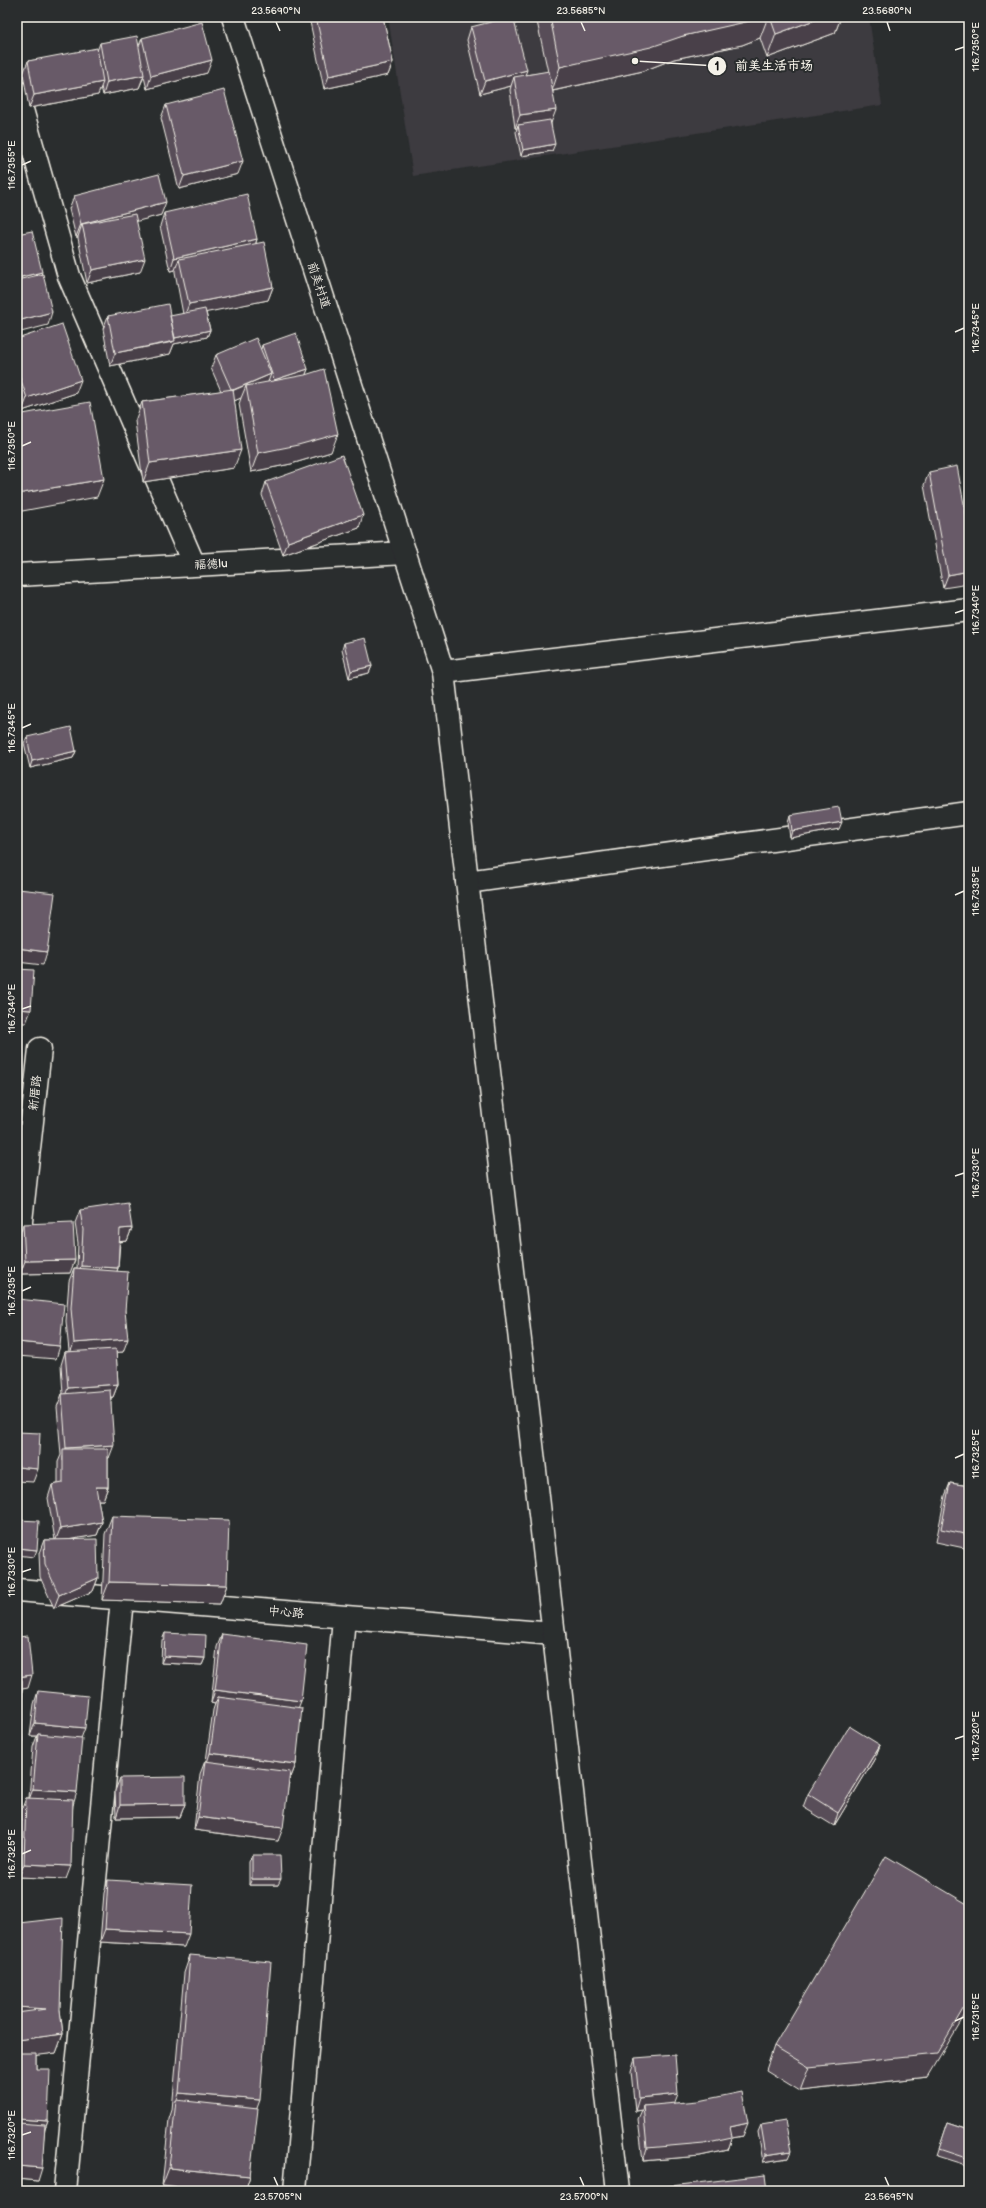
<svg xmlns="http://www.w3.org/2000/svg" width="986" height="2208" font-family="'Balsamiq Sans','LXGW WenKai TC',sans-serif">
	<style>
		.built { fill: #3c3a3f }
		.lines { fill: none; stroke-linecap: round; stroke-linejoin: round }
		.minor-casing { stroke: #f4f1e8; stroke-width: 25 }
		.tertiary-casing { stroke: #f4f1e8; stroke-width: 25 }
		.minor { stroke: #2a2d2e; stroke-width: 22 }
		.tertiary { stroke: #2a2d2e; stroke-width: 22 }
		.wall { fill: #594d59; stroke: #f4f1e8 }
		.shaded-wall { fill: #483f48; stroke: #f4f1e8 }
		.building { fill: #675a67; stroke: #f4f1e8 }
		.ticks { fill: none; stroke: #f4f1e8; stroke-width: 1.5 }
		.labels { text-anchor: middle; stroke-width: 4; stroke-linejoin: round; paint-order: stroke }
		.street-label { font-size: 12px; fill: #f4f1e8; stroke: #2a2d2e }
		.leader { fill: none; stroke: #f4f1e8; stroke-width: 1.5 }
		.callout-dot { fill: #f4f1e8; stroke: #2a2d2e; stroke-width: 1.5 }
		.mark-label { font-size: 12px; text-anchor: middle; font-weight: bold; fill: #111 }
		.callout-label { font-size: 13px; text-anchor: middle; font-weight: bold; fill: #f4f1e8; stroke: #2a2d2e; stroke-width: 4; stroke-linejoin: round; paint-order: stroke }
		.neatline { fill: none; stroke: #f4f1e8; stroke-width: 1.5 }
		.ticks-label { font-size: 10px; text-anchor: middle; fill: #f4f1e8 }
	</style>
	<rect width="100%" height="100%" fill="#2a2d2e"/>
	<filter id="ink" filterUnits="userSpaceOnUse"><feTurbulence type="fractalNoise" baseFrequency=".025" numOctaves="2"/><feDisplacementMap in="SourceGraphic" scale="8" xChannelSelector="R" yChannelSelector="G"/><feConvolveMatrix kernelMatrix="1 2 1 2 8 2 1 2 1" color-interpolation-filters="sRGB"/></filter>
	<g filter="url(#ink)">
		<path class="built" d="M 388,17 L 869,17 L 882,105 L 413,176 Z"/>
		<g class="lines">
			<defs>
				<path id="minor" d="M 17,92 L 69,276 L 194,565
					M 17,575 L 405,553
					M 443,672 L 969,610
					M 467,882 L 969,813
					M 17,1257 L 40,1049
					M 17,1590 L 554,1634
					M 65,2191 L 122,1599
					M 295,2191 L 344,1617"/>
				<path id="tertiary" d="M 233,17 L 443,672 L 618,2191"/>
			</defs>
			<use href="#minor" class="minor-casing"/>
			<use href="#tertiary" class="tertiary-casing"/>
			<use href="#minor" class="minor"/>
			<use href="#tertiary" class="tertiary"/>
		</g>
		<path class="wall" d="M 309,17 L 383,17 L 393,62 L 388,75 L 324,89 Z
			M 536,17 L 841,17 L 835,33 L 767,58 L 760,38 L 742,45 L 674,59 L 643,71 L 553,91 L 551,123 L 552,151 L 521,156 L 516,132 L 517,128 L 515,128 L 510,90 L 511,86 L 480,94 L 467,40 L 471,27 L 525,75 L 548,72 Z
			M 142,38 L 207,73 L 147,89 L 144,77 L 139,88 L 103,95 L 101,87 L 98,95 L 29,108 L 23,74 L 28,61 L 97,51 L 100,43 L 139,46 Z
			M 166,105 L 238,174 L 179,189 L 161,118 Z
			M 74,196 L 161,215 L 136,221 L 140,272 L 87,283 L 78,238 L 78,237 L 76,237 L 69,209 Z
			M 164,213 L 257,239 L 256,243 L 273,287 L 268,300 L 206,312 L 210,330 L 207,337 L 174,344 L 170,354 L 110,366 L 103,329 L 108,316 L 170,317 L 183,314 L 175,272 L 175,270 L 170,271 L 160,226 Z
			M 17,339 L 76,393 L 22,411 L 17,396 Z
			M 262,345 L 308,369 L 306,374 L 331,452 L 291,464 L 251,472 L 239,404 L 241,398 L 234,401 L 234,468 L 143,482 L 135,421 L 142,402 L 221,391 L 211,368 L 216,355 L 261,349 Z
			M 929,472 L 969,531 L 943,588 L 924,485 Z
			M 266,482 L 359,528 L 283,555 L 262,495 Z
			M 344,643 L 372,666 L 369,673 L 349,678 L 342,650 Z
			M 27,737 L 76,751 L 73,758 L 30,768 L 24,743 Z
			M 790,815 L 839,829 L 790,838 L 788,822 Z
			M 80,1210 L 132,1228 L 127,1241 L 120,1242 L 118,1268 L 117,1271 L 125,1311 L 123,1352 L 116,1352 L 118,1384 L 113,1397 L 111,1398 L 109,1458 L 108,1458 L 108,1487 L 103,1500 L 98,1500 L 102,1522 L 97,1535 L 71,1539 L 98,1578 L 93,1591 L 54,1608 L 40,1577 L 39,1553 L 44,1540 L 55,1540 L 48,1498 L 52,1485 L 58,1484 L 58,1462 L 61,1455 L 57,1407 L 62,1394 L 63,1394 L 61,1365 L 65,1352 L 69,1351 L 66,1321 L 69,1281 L 74,1268 L 77,1268 L 78,1243 L 75,1223 Z
			M 23,1224 L 70,1273 L 20,1274 L 19,1237 Z
			M 950,1483 L 969,1486 L 969,1549 L 936,1542 L 945,1496 Z
			M 112,1516 L 227,1585 L 220,1604 L 102,1600 L 105,1534 Z
			M 165,1633 L 205,1658 L 202,1665 L 161,1663 L 162,1640 Z
			M 222,1634 L 298,1708 L 296,1764 L 291,1777 L 290,1777 L 278,1841 L 194,1830 L 200,1774 L 205,1761 L 206,1761 L 213,1710 L 215,1704 L 211,1703 L 217,1647 Z
			M 38,1691 L 81,1738 L 73,1804 L 66,1879 L 19,1877 L 21,1811 L 26,1798 L 29,1798 L 33,1747 L 37,1736 L 30,1736 L 34,1704 Z
			M 880,1745 L 875,1758 L 834,1826 L 803,1807 L 808,1794 Z
			M 120,1778 L 185,1804 L 180,1817 L 116,1818 L 115,1791 Z
			M 252,1855 L 278,1885 L 249,1885 L 249,1862 Z
			M 108,1880 L 184,1947 L 100,1942 L 104,1893 Z
			M 19,1923 L 60,2010 L 63,2034 L 56,2053 L 36,2055 L 36,2069 L 48,2121 L 45,2129 L 38,2181 L 17,2179 L 17,1927 Z
			M 190,1955 L 256,2109 L 250,2176 L 245,2191 L 206,2191 L 162,2186 L 169,2119 L 172,2110 L 184,1973 Z
			M 774,2046 L 928,2077 L 800,2091 L 766,2070 Z
			M 635,2058 L 675,2103 L 743,2136 L 732,2138 L 728,2150 L 700,2156 L 643,2161 L 638,2119 L 642,2110 L 635,2111 L 631,2071 Z
			M 948,2122 L 969,2129 L 969,2166 L 937,2156 Z
			M 761,2125 L 788,2158 L 763,2162 L 758,2132 Z"/>
		<path class="shaded-wall" d="M 147,17 L 155,17 L 145,20 Z
			M 761,17 L 768,17 L 760,38 L 742,45 L 674,59 L 643,71 L 552,91 L 560,67 L 683,36 Z
			M 823,17 L 841,17 L 835,33 L 767,58 L 776,34 Z
			M 212,60 L 207,73 L 147,89 L 151,76 Z
			M 393,62 L 388,75 L 324,89 L 329,76 Z
			M 527,70 L 522,83 L 514,77 L 511,86 L 480,94 L 485,81 Z
			M 144,75 L 139,88 L 103,95 L 107,82 Z
			M 103,82 L 98,95 L 29,108 L 34,95 Z
			M 556,110 L 551,123 L 518,125 L 517,128 L 515,128 L 520,115 Z
			M 555,144 L 552,151 L 521,156 L 523,150 Z
			M 243,161 L 238,174 L 179,189 L 184,176 Z
			M 166,202 L 161,215 L 85,235 L 82,224 L 78,237 L 76,237 L 81,224 Z
			M 257,239 L 253,252 L 179,259 L 175,270 L 170,271 L 174,258 Z
			M 145,259 L 140,272 L 87,283 L 92,270 Z
			M 42,272 L 37,285 L 17,290 L 17,278 Z
			M 273,287 L 268,300 L 184,317 L 189,304 Z
			M 52,312 L 48,325 L 17,333 L 17,321 Z
			M 210,330 L 207,337 L 174,344 L 170,354 L 110,366 L 115,353 L 173,342 L 175,338 Z
			M 308,369 L 303,382 L 274,380 Z
			M 271,374 L 266,387 L 246,386 L 241,398 L 227,404 L 232,391 Z
			M 81,380 L 76,393 L 22,411 L 27,398 Z
			M 338,434 L 331,452 L 291,464 L 251,472 L 258,453 Z
			M 241,450 L 234,468 L 143,482 L 150,463 Z
			M 104,479 L 97,497 L 17,512 L 17,494 Z
			M 363,515 L 359,528 L 283,555 L 288,542 Z
			M 969,571 L 969,584 L 943,588 L 948,575 Z
			M 372,666 L 369,673 L 349,678 L 351,671 Z
			M 76,751 L 73,758 L 30,768 L 32,761 Z
			M 842,822 L 839,829 L 790,838 L 792,831 Z
			M 17,948 L 47,952 L 43,965 L 17,962 Z
			M 17,1009 L 31,1010 L 26,1023 L 17,1023 Z
			M 132,1228 L 127,1241 L 116,1242 L 120,1229 Z
			M 75,1260 L 70,1273 L 20,1274 L 25,1261 Z
			M 81,1266 L 118,1268 L 114,1281 L 76,1279 Z
			M 128,1339 L 123,1352 L 69,1356 L 74,1343 Z
			M 17,1342 L 60,1346 L 56,1359 L 17,1356 Z
			M 118,1384 L 113,1397 L 63,1401 L 68,1388 Z
			M 114,1445 L 109,1458 L 63,1461 L 63,1457 L 66,1448 Z
			M 17,1467 L 38,1469 L 33,1482 L 17,1481 Z
			M 96,1487 L 108,1487 L 103,1500 L 91,1500 Z
			M 102,1522 L 97,1535 L 55,1542 L 60,1529 Z
			M 17,1548 L 37,1550 L 34,1557 L 17,1555 Z
			M 98,1578 L 93,1591 L 54,1608 L 59,1595 Z
			M 109,1582 L 227,1585 L 220,1604 L 102,1600 Z
			M 164,1656 L 205,1658 L 202,1665 L 161,1663 Z
			M 32,1675 L 28,1688 L 17,1690 L 17,1677 Z
			M 215,1690 L 301,1701 L 296,1714 L 218,1697 L 215,1704 L 211,1703 Z
			M 17,1720 L 22,1720 L 17,1733 Z
			M 35,1723 L 85,1728 L 80,1741 L 38,1734 L 37,1736 L 30,1736 Z
			M 23,1744 L 19,1757 L 17,1758 L 17,1746 Z
			M 880,1745 L 875,1758 L 834,1826 L 838,1813 Z
			M 210,1753 L 296,1764 L 291,1777 L 206,1766 Z
			M 33,1789 L 77,1792 L 73,1805 L 28,1802 Z
			M 185,1804 L 180,1817 L 116,1818 L 120,1805 Z
			M 198,1817 L 283,1828 L 278,1841 L 194,1830 Z
			M 24,1864 L 71,1866 L 66,1879 L 19,1877 Z
			M 252,1879 L 281,1879 L 278,1885 L 249,1885 Z
			M 105,1929 L 189,1934 L 184,1947 L 100,1942 Z
			M 969,1999 L 969,2008 L 928,2077 L 800,2091 L 809,2067 Z
			M 17,2007 L 46,2009 L 17,2026 Z
			M 63,2034 L 56,2053 L 17,2058 L 17,2040 Z
			M 179,2093 L 260,2100 L 253,2119 L 176,2103 Z
			M 678,2094 L 673,2107 L 643,2106 L 642,2110 L 635,2111 L 639,2098 Z
			M 17,2119 L 48,2121 L 43,2134 L 17,2132 Z
			M 748,2123 L 743,2136 L 732,2138 L 728,2150 L 700,2156 L 643,2161 L 647,2148 L 730,2127 Z
			M 791,2151 L 788,2158 L 763,2162 L 766,2155 Z
			M 17,2166 L 42,2168 L 38,2181 L 17,2179 Z
			M 169,2168 L 250,2176 L 245,2191 L 206,2191 L 162,2186 Z"/>
		<path class="building" d="M 316,17 L 383,17 L 393,62 L 329,76 Z
			M 510,17 L 513,17 L 527,70 L 485,81 L 471,27 Z
			M 550,17 L 761,17 L 750,21 L 683,36 L 651,47 L 560,67 Z
			M 770,17 L 823,17 L 776,34 Z
			M 202,22 L 212,60 L 151,76 L 142,38 Z
			M 137,36 L 144,75 L 107,82 L 100,43 Z
			M 97,48 L 103,82 L 34,95 L 28,61 Z
			M 549,71 L 556,110 L 520,115 L 514,77 Z
			M 224,90 L 243,161 L 184,176 L 166,105 Z
			M 550,120 L 555,144 L 523,150 L 518,125 Z
			M 159,174 L 166,202 L 81,224 L 74,196 Z
			M 247,194 L 257,239 L 174,258 L 164,213 Z
			M 135,214 L 145,259 L 92,270 L 82,224 Z
			M 32,231 L 42,272 L 17,278 L 17,234 Z
			M 264,242 L 273,287 L 189,304 L 179,259 Z
			M 43,274 L 52,312 L 17,321 L 17,280 Z
			M 168,304 L 175,341 L 115,353 L 108,316 Z
			M 205,309 L 210,330 L 175,338 L 170,316 Z
			M 62,324 L 81,380 L 27,398 L 17,369 L 17,339 Z
			M 296,333 L 308,369 L 274,380 L 262,345 Z
			M 256,338 L 271,374 L 233,390 L 233,389 L 231,389 L 216,355 Z
			M 324,369 L 338,434 L 298,445 L 258,453 L 246,386 L 305,375 Z
			M 233,389 L 241,450 L 150,463 L 142,402 Z
			M 90,402 L 104,479 L 17,494 L 17,415 Z
			M 342,455 L 363,515 L 288,542 L 266,482 Z
			M 957,466 L 969,531 L 969,571 L 948,575 L 929,472 Z
			M 365,638 L 372,666 L 351,671 L 344,643 Z
			M 71,727 L 76,751 L 32,761 L 27,737 Z
			M 839,807 L 842,822 L 792,831 L 790,815 Z
			M 18,889 L 55,893 L 47,952 L 17,948 L 17,897 Z
			M 17,969 L 34,970 L 31,1010 L 17,1009 Z
			M 128,1203 L 132,1228 L 120,1229 L 118,1268 L 81,1266 L 83,1230 L 80,1210 Z
			M 73,1222 L 75,1260 L 25,1261 L 23,1224 Z
			M 74,1268 L 128,1272 L 125,1311 L 128,1339 L 74,1343 L 71,1308 Z
			M 18,1299 L 64,1304 L 60,1346 L 17,1342 L 17,1312 Z
			M 116,1349 L 118,1384 L 68,1388 L 65,1352 Z
			M 110,1390 L 114,1445 L 66,1448 L 62,1394 Z
			M 17,1432 L 40,1433 L 38,1469 L 17,1467 Z
			M 63,1449 L 108,1449 L 108,1487 L 96,1487 L 102,1522 L 60,1529 L 52,1485 L 63,1483 Z
			M 950,1483 L 969,1486 L 969,1535 L 941,1529 Z
			M 112,1516 L 229,1520 L 227,1585 L 109,1582 Z
			M 17,1520 L 39,1521 L 37,1550 L 17,1548 Z
			M 97,1539 L 98,1578 L 59,1595 L 45,1564 L 44,1540 Z
			M 165,1633 L 206,1635 L 205,1658 L 164,1656 Z
			M 222,1634 L 307,1645 L 301,1701 L 215,1690 Z
			M 28,1636 L 32,1675 L 17,1677 L 17,1637 Z
			M 17,1680 L 22,1680 L 22,1720 L 17,1720 Z
			M 38,1691 L 88,1696 L 85,1728 L 35,1723 Z
			M 218,1697 L 302,1708 L 296,1764 L 210,1753 Z
			M 20,1723 L 23,1744 L 17,1746 L 17,1724 Z
			M 849,1726 L 880,1745 L 838,1813 L 808,1794 Z
			M 38,1734 L 82,1738 L 77,1792 L 33,1789 Z
			M 205,1761 L 290,1772 L 283,1828 L 198,1817 Z
			M 185,1777 L 185,1804 L 120,1805 L 120,1778 Z
			M 26,1798 L 73,1800 L 71,1866 L 24,1864 Z
			M 252,1855 L 280,1855 L 281,1879 L 252,1879 Z
			M 886,1856 L 969,1905 L 969,1999 L 937,2054 L 809,2067 L 774,2046 Z
			M 108,1880 L 192,1885 L 189,1934 L 105,1929 Z
			M 63,1918 L 60,2010 L 63,2034 L 17,2040 L 17,2013 L 46,2009 L 17,2007 L 17,1954 L 19,1923 Z
			M 190,1955 L 271,1962 L 260,2100 L 179,2093 Z
			M 17,2053 L 36,2053 L 36,2069 L 50,2069 L 48,2121 L 17,2119 Z
			M 675,2055 L 678,2094 L 639,2098 L 635,2058 Z
			M 742,2092 L 748,2123 L 730,2127 L 732,2137 L 704,2143 L 647,2148 L 643,2106 L 698,2101 Z
			M 176,2100 L 258,2109 L 250,2176 L 169,2168 Z
			M 785,2121 L 791,2151 L 766,2155 L 761,2125 Z
			M 948,2122 L 969,2129 L 969,2159 L 939,2149 Z
			M 17,2123 L 45,2125 L 42,2168 L 17,2166 Z
			M 765,2175 L 767,2191 L 637,2191 L 637,2190 Z"/>
	</g>
	<path class="ticks" d="M 276,22 L 280,31M 581,22 L 585,31M 887,22 L 890,31M 955,50 L 964,47M 22,165 L 31,161M 955,332 L 964,328M 22,446 L 31,442M 955,613 L 964,610M 22,728 L 31,724M 955,895 L 964,891M 22,1009 L 31,1006M 955,1176 L 964,1173M 22,1291 L 31,1287M 955,1458 L 964,1454M 22,1572 L 31,1569M 955,1739 L 964,1736M 22,1854 L 31,1850M 955,2021 L 964,2017M 22,2135 L 31,2132M 274,2177 L 278,2186M 580,2177 L 584,2186M 885,2177 L 889,2186"/>
	<g class="labels">
		<g class="street-label">
			<text transform="translate(319 285) rotate(72)" y="4">前美村道</text>
			<text transform="translate(211 564) rotate(-3)" y="4">福德lu</text>
			<text transform="translate(35 1093) rotate(-84)" y="4">新厝路</text>
			<text transform="translate(286 1612) rotate(5)" y="4">中心路</text>
		</g>
	</g>
	<path class="leader" d="M635 61L717 66"/>
	<g class="callout-dot">
		<circle cx="635" cy="61" r="4"/>
		<circle cx="717" cy="66" r="10"/>
	</g>
	<g class="mark-label">
		<text x="717" y="70">1</text>
	</g>
	<g class="callout-label">
		<text x="774" y="70">前美生活市场</text>
	</g>
	<rect width="986" height="2208" fill="none" stroke="#2a2d2e" stroke-width="44"/>
	<rect x="22" y="22" width="942" height="2164" class="neatline"/>
	<g class="ticks-label">
		<text x="276" y="14">23.5690°N</text>
		<text x="581" y="14">23.5685°N</text>
		<text x="887" y="14">23.5680°N</text>
		<text transform="translate(975 47) rotate(-90)" y="4">116.7350°E</text>
		<text transform="translate(11 165) rotate(-90)" y="4">116.7355°E</text>
		<text transform="translate(975 328) rotate(-90)" y="4">116.7345°E</text>
		<text transform="translate(11 446) rotate(-90)" y="4">116.7350°E</text>
		<text transform="translate(975 610) rotate(-90)" y="4">116.7340°E</text>
		<text transform="translate(11 728) rotate(-90)" y="4">116.7345°E</text>
		<text transform="translate(975 891) rotate(-90)" y="4">116.7335°E</text>
		<text transform="translate(11 1009) rotate(-90)" y="4">116.7340°E</text>
		<text transform="translate(975 1173) rotate(-90)" y="4">116.7330°E</text>
		<text transform="translate(11 1291) rotate(-90)" y="4">116.7335°E</text>
		<text transform="translate(975 1454) rotate(-90)" y="4">116.7325°E</text>
		<text transform="translate(11 1572) rotate(-90)" y="4">116.7330°E</text>
		<text transform="translate(975 1736) rotate(-90)" y="4">116.7320°E</text>
		<text transform="translate(11 1854) rotate(-90)" y="4">116.7325°E</text>
		<text transform="translate(975 2017) rotate(-90)" y="4">116.7315°E</text>
		<text transform="translate(11 2135) rotate(-90)" y="4">116.7320°E</text>
		<text x="278" y="2200">23.5705°N</text>
		<text x="584" y="2200">23.5700°N</text>
		<text x="889" y="2200">23.5695°N</text>
	</g>
</svg>
